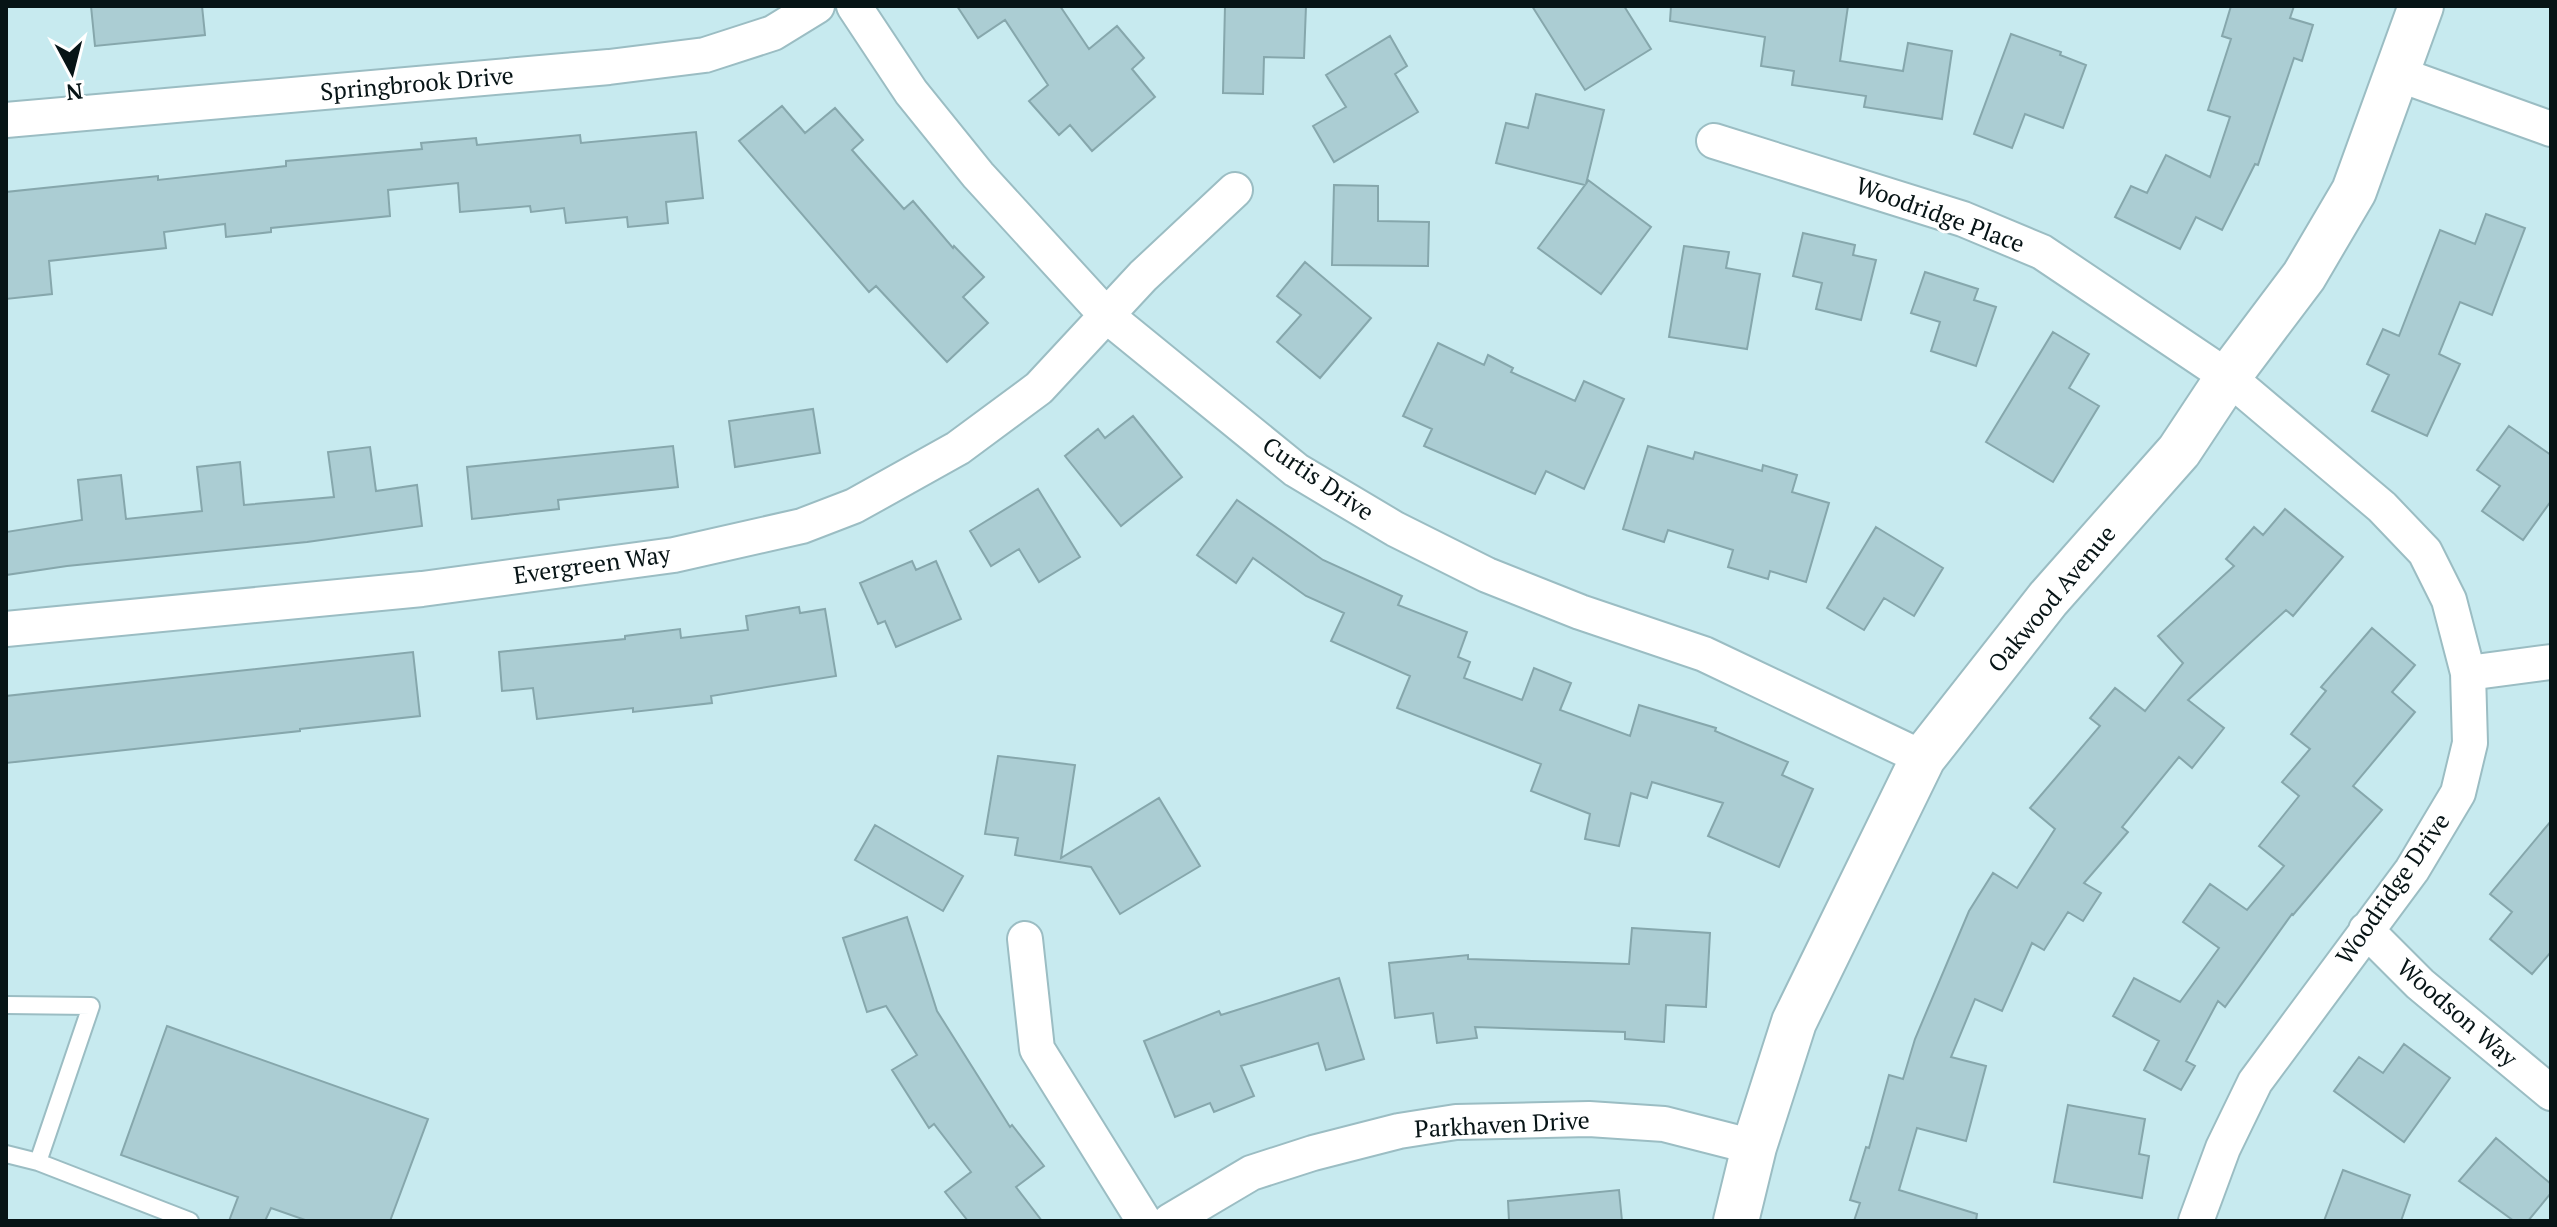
<svg xmlns="http://www.w3.org/2000/svg" width="2557" height="1227" font-family="'PT Serif',serif">
	<style>
		.building { fill: #abcdd3; stroke: #86a7ac; stroke-width: 2 }
		.lines { fill: none; stroke-linecap: round; stroke-linejoin: round }
		.service-casing { stroke: #9bbdc3; stroke-width: 20 }
		.minor-casing { stroke: #9bbdc3; stroke-width: 38 }
		.secondary-casing { stroke: #9bbdc3; stroke-width: 48 }
		.service { stroke: #fff; stroke-width: 16 }
		.minor { stroke: #fff; stroke-width: 34 }
		.secondary { stroke: #fff; stroke-width: 44 }
		.labels { text-anchor: middle; stroke-width: 6; stroke-linejoin: round; paint-order: stroke }
		.street-label { font-size: 24px; fill: #071416; stroke: #fff }
	</style>
	<rect width="100%" height="100%" fill="#c7eaef"/>
	<path class="building" d="M 91,6 L 202,6 L 205,35 L 95,46 Z
		M 957,6 L 1060,6 L 1089,49 L 1117,26 L 1144,58 L 1132,69 L 1155,97 L 1092,151 L 1070,125 L 1059,135 L 1029,101 L 1048,85 L 1005,20 L 978,38 Z
		M 1225,6 L 1306,6 L 1304,58 L 1264,57 L 1263,94 L 1223,93 Z
		M 1532,6 L 1624,6 L 1651,49 L 1585,90 Z
		M 1671,6 L 1848,6 L 1840,61 L 1903,71 L 1908,43 L 1952,51 L 1942,119 L 1864,107 L 1866,96 L 1792,85 L 1794,71 L 1761,66 L 1765,37 L 1670,21 Z
		M 2231,6 L 2294,6 L 2290,18 L 2313,25 L 2302,61 L 2294,58 L 2258,165 L 2255,164 L 2222,230 L 2196,217 L 2180,249 L 2115,217 L 2131,186 L 2147,193 L 2166,155 L 2210,177 L 2230,117 L 2208,110 L 2231,39 L 2222,36 Z
		M 2011,34 L 2061,52 L 2060,55 L 2086,65 L 2063,128 L 2025,114 L 2012,148 L 1974,134 Z
		M 1390,36 L 1407,66 L 1395,74 L 1418,112 L 1334,162 L 1313,126 L 1346,107 L 1326,75 Z
		M 1536,94 L 1604,110 L 1586,184 L 1588,180 L 1651,227 L 1601,294 L 1538,248 L 1585,185 L 1496,163 L 1506,123 L 1528,128 Z
		M 782,106 L 805,133 L 835,108 L 863,140 L 852,150 L 904,209 L 913,201 L 953,248 L 954,246 L 984,277 L 963,297 L 988,323 L 947,362 L 876,286 L 869,292 L 739,141 Z
		M 696,132 L 703,198 L 666,202 L 668,223 L 628,227 L 627,217 L 566,223 L 564,208 L 531,212 L 530,206 L 460,212 L 458,183 L 388,190 L 390,216 L 271,228 L 271,232 L 226,237 L 225,224 L 164,232 L 166,248 L 49,261 L 52,294 L 6,299 L 6,192 L 158,176 L 158,180 L 286,166 L 286,161 L 422,149 L 421,143 L 476,138 L 477,145 L 580,135 L 581,143 Z
		M 1334,185 L 1378,186 L 1378,221 L 1429,222 L 1428,266 L 1332,265 Z
		M 2486,214 L 2525,228 L 2492,315 L 2460,302 L 2439,354 L 2460,364 L 2427,436 L 2372,411 L 2389,375 L 2367,364 L 2383,329 L 2399,336 L 2440,230 L 2475,244 Z
		M 1803,233 L 1855,245 L 1853,255 L 1876,260 L 1861,320 L 1816,309 L 1822,283 L 1793,276 Z
		M 1684,246 L 1729,252 L 1726,268 L 1760,274 L 1747,349 L 1669,337 Z
		M 1305,262 L 1371,318 L 1320,378 L 1277,342 L 1301,315 L 1277,296 Z
		M 1925,272 L 1978,289 L 1974,300 L 1996,307 L 1976,366 L 1931,351 L 1940,322 L 1911,313 Z
		M 2053,332 L 2089,354 L 2069,388 L 2099,406 L 2053,482 L 1986,442 Z
		M 1438,343 L 1484,365 L 1488,355 L 1513,368 L 1511,372 L 1575,401 L 1584,381 L 1624,399 L 1584,489 L 1546,471 L 1535,494 L 1424,446 L 1432,429 L 1403,416 Z
		M 813,409 L 820,453 L 735,467 L 729,421 Z
		M 1133,416 L 1182,477 L 1121,526 L 1065,456 L 1098,429 L 1105,438 Z
		M 2509,426 L 2551,455 L 2551,501 L 2523,540 L 2482,511 L 2500,486 L 2477,470 Z
		M 673,446 L 678,487 L 558,500 L 559,509 L 472,519 L 467,467 Z
		M 1648,446 L 1693,459 L 1695,452 L 1762,471 L 1763,465 L 1797,475 L 1792,492 L 1829,503 L 1806,582 L 1770,571 L 1768,579 L 1728,567 L 1733,550 L 1668,530 L 1664,542 L 1623,529 Z
		M 370,447 L 376,491 L 417,485 L 422,526 L 307,542 L 67,566 L 6,575 L 6,532 L 82,520 L 78,480 L 121,475 L 126,519 L 202,511 L 197,467 L 240,462 L 244,505 L 334,497 L 328,452 Z
		M 1038,489 L 1080,557 L 1039,582 L 1019,549 L 991,566 L 970,531 Z
		M 1237,500 L 1323,560 L 1402,596 L 1398,605 L 1467,632 L 1458,657 L 1470,662 L 1464,678 L 1522,700 L 1534,668 L 1571,683 L 1560,710 L 1630,736 L 1639,705 L 1716,728 L 1715,731 L 1788,762 L 1782,775 L 1813,789 L 1779,867 L 1708,836 L 1723,803 L 1652,782 L 1647,798 L 1631,793 L 1619,846 L 1585,839 L 1590,814 L 1531,791 L 1541,764 L 1397,708 L 1410,676 L 1331,641 L 1344,613 L 1306,596 L 1253,558 L 1236,583 L 1197,555 Z
		M 2285,509 L 2343,557 L 2293,616 L 2286,610 L 2188,700 L 2224,728 L 2192,768 L 2179,757 L 2122,827 L 2128,832 L 2084,883 L 2101,893 L 2083,921 L 2068,912 L 2044,950 L 2032,943 L 2002,1011 L 1975,999 L 1951,1057 L 1986,1066 L 1966,1141 L 1917,1128 L 1899,1190 L 1977,1214 L 1976,1221 L 1854,1221 L 1860,1203 L 1850,1200 L 1866,1147 L 1869,1148 L 1889,1075 L 1903,1079 L 1915,1039 L 1969,911 L 1993,873 L 2017,888 L 2055,829 L 2030,808 L 2100,726 L 2090,718 L 2115,688 L 2145,711 L 2183,663 L 2158,636 L 2234,566 L 2226,559 L 2254,527 L 2263,535 Z
		M 1876,527 L 1943,568 L 1914,616 L 1884,598 L 1864,630 L 1827,608 Z
		M 912,561 L 916,570 L 936,561 L 961,619 L 896,647 L 885,621 L 878,624 L 860,583 Z
		M 799,607 L 800,613 L 825,609 L 836,676 L 711,696 L 712,703 L 633,712 L 633,708 L 537,719 L 533,688 L 502,691 L 499,652 L 625,639 L 625,636 L 680,629 L 681,638 L 748,630 L 746,616 Z
		M 2372,628 L 2415,665 L 2392,692 L 2415,712 L 2353,786 L 2382,810 L 2293,915 L 2292,914 L 2225,1007 L 2218,1001 L 2186,1061 L 2195,1066 L 2181,1090 L 2144,1070 L 2159,1041 L 2113,1016 L 2134,978 L 2180,1002 L 2219,948 L 2183,922 L 2210,884 L 2247,910 L 2284,866 L 2259,846 L 2299,796 L 2282,782 L 2310,749 L 2291,734 L 2326,691 L 2321,687 Z
		M 413,652 L 420,716 L 300,729 L 300,731 L 6,763 L 6,696 Z
		M 998,756 L 1075,765 L 1061,858 L 1159,798 L 1200,866 L 1120,914 L 1091,867 L 1015,855 L 1018,838 L 985,834 Z
		M 2551,821 L 2551,952 L 2532,974 L 2490,939 L 2512,912 L 2490,894 Z
		M 875,825 L 963,876 L 943,911 L 855,860 Z
		M 907,917 L 937,1011 L 1010,1127 L 1012,1125 L 1044,1166 L 1016,1187 L 1042,1221 L 968,1221 L 945,1192 L 971,1172 L 934,1124 L 929,1128 L 892,1070 L 917,1055 L 886,1006 L 867,1012 L 843,938 Z
		M 1632,928 L 1710,933 L 1706,1007 L 1666,1005 L 1664,1042 L 1625,1039 L 1625,1032 L 1475,1027 L 1477,1038 L 1437,1043 L 1433,1013 L 1395,1018 L 1389,963 L 1468,955 L 1468,959 L 1629,964 Z
		M 1339,978 L 1364,1059 L 1326,1070 L 1318,1043 L 1241,1066 L 1254,1096 L 1214,1112 L 1210,1103 L 1175,1117 L 1144,1041 L 1219,1011 L 1221,1015 Z
		M 167,1026 L 428,1119 L 390,1221 L 308,1221 L 271,1208 L 265,1221 L 229,1221 L 238,1197 L 121,1155 Z
		M 2404,1044 L 2450,1078 L 2404,1142 L 2334,1091 L 2359,1057 L 2383,1073 Z
		M 2068,1105 L 2145,1119 L 2139,1154 L 2149,1156 L 2142,1198 L 2054,1182 Z
		M 2496,1138 L 2551,1184 L 2551,1193 L 2528,1221 L 2514,1221 L 2459,1181 Z
		M 2343,1170 L 2410,1195 L 2401,1221 L 2324,1221 Z
		M 1619,1190 L 1622,1221 L 1509,1221 L 1508,1201 Z"/>
	<g class="lines">
		<defs>
			<path id="service" d="M 6,1005 L 91,1006 L 38,1162
				M 6,1154 L 38,1162 L 190,1221"/>
			<path id="minor" d="M 854,6 L 911,92 L 978,175 L 1107,316 L 1296,470 L 1395,529 L 1487,575 L 1580,612 L 1704,654 L 1923,758
				M 2398,74 L 2551,129
				M 6,120 L 609,67 L 705,55 L 773,33 L 817,6
				M 1714,141 L 1963,219 L 2042,252 L 2228,377 L 2382,507 L 2425,552 L 2449,600 L 2468,673 L 2470,743 L 2458,793 L 2412,870 L 2255,1082 L 2223,1148 L 2196,1221
				M 6,629 L 422,589 L 674,555 L 802,526 L 854,506 L 958,448 L 1039,388 L 1143,276 L 1235,190
				M 2468,673 L 2551,662
				M 2366,930 L 2420,984 L 2551,1093
				M 1025,939 L 1037,1049 L 1144,1221
				M 1170,1221 L 1251,1173 L 1313,1153 L 1399,1131 L 1456,1122 L 1589,1119 L 1664,1124 L 1754,1147"/>
			<path id="secondary" d="M 1736,1221 L 1754,1147 L 1794,1022 L 1923,758 L 2048,599 L 2179,451 L 2228,377 L 2304,276 L 2354,191 L 2421,6"/>
		</defs>
		<use href="#service" class="service-casing"/>
		<use href="#minor" class="minor-casing"/>
		<use href="#secondary" class="secondary-casing"/>
		<use href="#service" class="service"/>
		<use href="#minor" class="minor"/>
		<use href="#secondary" class="secondary"/>
	</g>
	<g class="labels">
		<g class="street-label">
			<text transform="translate(417 84) rotate(-5)" y="8">Springbrook Drive</text>
			<text transform="translate(1940 215) rotate(20)" y="8">Woodridge Place</text>
			<text transform="translate(1318 479) rotate(34)" y="8">Curtis Drive</text>
			<text transform="translate(592 565) rotate(-8)" y="8">Evergreen Way</text>
			<text transform="translate(2052 599) rotate(-50)" y="8">Oakwood Avenue</text>
			<text transform="translate(2393 889) rotate(-55)" y="8">Woodridge Drive</text>
			<text transform="translate(2457 1013) rotate(41)" y="8">Woodson Way</text>
			<text transform="translate(1502 1125) rotate(-3)" y="8">Parkhaven Drive</text>
		</g>
	</g>
	<rect width="2557" height="1227" fill="none" stroke="#071416" stroke-width="16"/>
	<g transform="translate(72 72) rotate(173)" stroke="#ffffff" stroke-width="6" paint-order="stroke">
	<path d="M0-6L14 30L0 20L-14 30Z" fill="#071416"/>
	<text y="-12" font-size="22" font-weight="bold" text-anchor="middle" fill="#071416">N</text>
	</g>
</svg>
